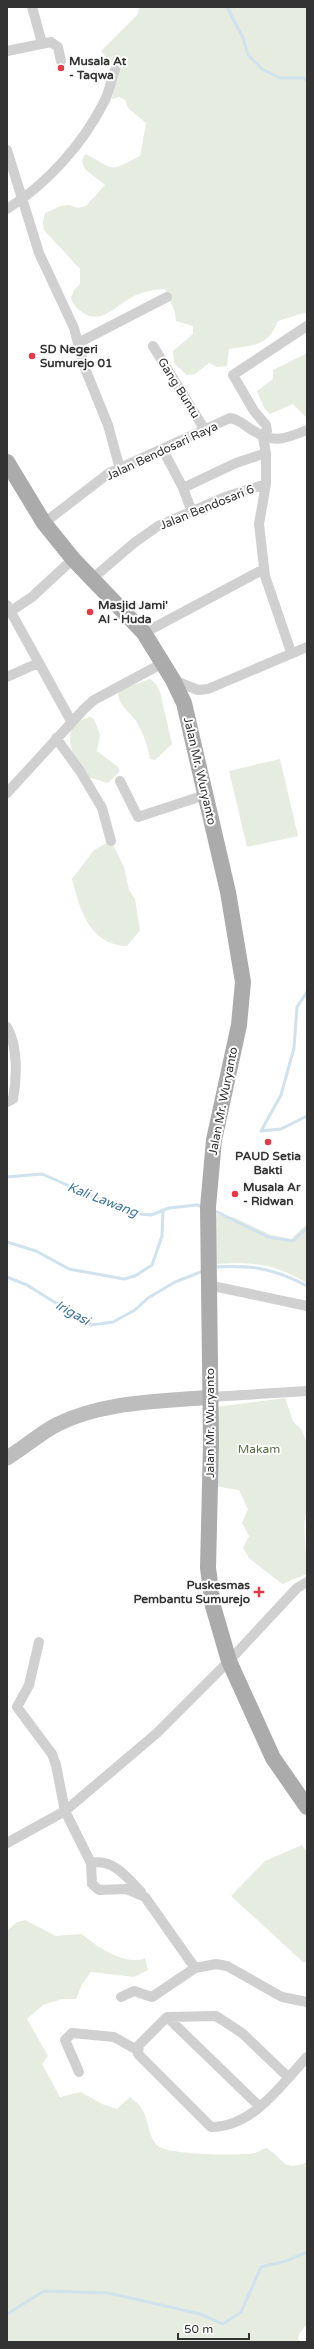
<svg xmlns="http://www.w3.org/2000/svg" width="314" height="2349" font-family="'Varela Round',sans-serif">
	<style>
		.green { fill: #e6ecdf }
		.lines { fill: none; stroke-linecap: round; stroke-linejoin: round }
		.stream { stroke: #cfe2ee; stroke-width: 3 }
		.street { stroke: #d0d0d0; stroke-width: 10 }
		.secondary { stroke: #bdbdbd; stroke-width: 15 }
		.primary { stroke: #ababab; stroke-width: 16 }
		.poi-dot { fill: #e63946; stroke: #fff; stroke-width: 1.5 }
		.labels { text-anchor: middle; stroke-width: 4; stroke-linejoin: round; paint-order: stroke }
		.poi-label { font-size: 12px; font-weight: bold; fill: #333; stroke: #fff; text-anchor: start }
		.street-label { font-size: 12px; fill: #333; stroke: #fff }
		.park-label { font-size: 12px; fill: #56703f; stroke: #fff }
		.water-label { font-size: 13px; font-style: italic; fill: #3f7597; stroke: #fff }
	</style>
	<rect width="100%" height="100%" fill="#fff"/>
	<path class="green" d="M 139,7 L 307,7 L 307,312 L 278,321 C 268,347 253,345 229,349 L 227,366 L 217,367 L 209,363 L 195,374 L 187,375 L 174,363 L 173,351 L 193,334 L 193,326 L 176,321 L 175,312 L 165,289 C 154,289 142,292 132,297 C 115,306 101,326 82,312 C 76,308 73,304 71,298 L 74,290 L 80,284 L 80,269 L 44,230 L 43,222 L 45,213 L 61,206 L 69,205 L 78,208 L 86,206 L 105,185 L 85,169 L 82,161 L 85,154 C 117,169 105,174 140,156 L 146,123 L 128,108 L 125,100 L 119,97 L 112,99 L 117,71 L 101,51 L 138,14 Z
		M 307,353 L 307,418 L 293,404 L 270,414 L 264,408 L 257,391 L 273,379 L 273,370 Z
		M 150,679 L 156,684 L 160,692 L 172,744 L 155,760 L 150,759 C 148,747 143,732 136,721 C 129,711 118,705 118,693 L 125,688 Z
		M 90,717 L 94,719 L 100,735 L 97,751 L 118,767 L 120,771 L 108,783 L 81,775 C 74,754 56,726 90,717 Z
		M 280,759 L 298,836 L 247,847 L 229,771 Z
		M 111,841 L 124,867 L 129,890 L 135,899 L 140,930 L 127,946 C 89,945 80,909 72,879 L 94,850 Z
		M 211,1213 L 235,1218 L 271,1235 L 291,1239 L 307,1224 L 307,1283 C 273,1263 254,1262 216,1264 Z
		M 285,1398 L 293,1421 L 302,1430 L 307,1443 L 307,1514 L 305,1516 C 303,1536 307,1554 307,1574 L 282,1584 L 249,1558 L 243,1548 L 249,1536 L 242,1523 L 248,1509 L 239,1490 L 214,1486 L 215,1407 Z
		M 302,1845 L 307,1852 L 307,1962 L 303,1962 L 231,1896 L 265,1861 Z
		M 25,1920 L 56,1936 L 82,1934 C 95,1946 127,1967 145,1958 L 148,1970 L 134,1977 L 91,1972 L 82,1984 L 76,1999 L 62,1999 L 43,2005 L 27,2019 L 48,2056 L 42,2064 L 60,2097 L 81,2092 L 102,2104 L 117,2109 L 130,2097 C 153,2112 144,2133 158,2146 C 167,2155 240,2156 255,2153 C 258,2152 263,2149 266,2148 C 284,2157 281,2173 307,2162 L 307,2324 L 299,2334 L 298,2339 L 301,2342 L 7,2342 L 7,1931 L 17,1922 Z"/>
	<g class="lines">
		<path class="stream" d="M 227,7 L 243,38 L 248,55 L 262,69 L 280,78 L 304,78 L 307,81
			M 307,992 L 297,1007 L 294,1048 L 281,1095 L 261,1131 L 281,1129 L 307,1116
			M 7,1177 L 42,1174 L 131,1213 L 151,1215 L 169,1208 L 197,1205 L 203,1207
			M 213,1210 L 268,1237 L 293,1241 L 307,1228
			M 7,1242 L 36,1251 L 69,1269 L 124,1279 L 135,1276 L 152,1265 L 162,1236 L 163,1210
			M 214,1267 C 252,1265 273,1268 307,1286
			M 7,1277 L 27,1285 L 91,1325 L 113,1322 L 135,1310 L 148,1298 L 175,1282 L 203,1271
			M 7,2314 L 44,2291 L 109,2293 L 200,2314 L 223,2324 L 241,2312 L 261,2267 L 286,2261 L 307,2252"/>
		<path class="street" d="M 32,7 L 42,43
			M 7,51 L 51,42 L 58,47 L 61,61
			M 7,150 L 39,253 L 74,328 L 84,366 L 108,425 L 120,469
			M 7,209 C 46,185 83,144 104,102 C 109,93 111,80 115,70
			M 78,343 L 167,297
			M 153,346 L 205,430
			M 163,450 L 183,488 L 192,512
			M 183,488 L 236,463 L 266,453
			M 44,523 L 109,473 L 230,418 C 238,419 243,424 249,428 C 272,444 283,440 307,430
			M 93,578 L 134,543 L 158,526 L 225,497 L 266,484
			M 7,605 L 71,721
			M 11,611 L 32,597 L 73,559
			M 144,633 L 264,569
			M 291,652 L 265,576 L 259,524 L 266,484 L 266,453 L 263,438 L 267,431 L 266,425 L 254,411 L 233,375 L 307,326
			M 7,677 L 38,663
			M 173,680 L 198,690 L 208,689 L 307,647
			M 56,738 L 80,771 L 102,808 L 111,841
			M 120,781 L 138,817 L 205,795
			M 7,793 L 84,709 L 94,700 L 163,663
			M 7,1027 C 18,1046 17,1078 13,1099 L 7,1102
			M 208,1285 L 307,1306
			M 211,1397 L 307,1391
			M 39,1642 L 29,1685 L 17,1707 L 52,1754 L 56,1765 L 65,1811 L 91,1863 L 92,1884 L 99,1890 L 126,1889 L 145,1897 L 195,1968 L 216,1964 L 227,1966 L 282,1997 L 307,2002
			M 7,1843 L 65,1811 L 157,1733 L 229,1661 L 297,1588 L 307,1582
			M 91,1863 C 113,1858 128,1878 141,1892
			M 121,1997 L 134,1991 L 152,1997 L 195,1968
			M 167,2017 L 260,2107
			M 79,2072 L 65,2040 L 72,2033 L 114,2037 L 137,2050
			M 288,2077 L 242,2033 L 216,2016 L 167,2017 L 139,2045 L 138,2054 L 211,2127 C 253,2127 281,2085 307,2057"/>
		<path class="secondary" d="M 7,1458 C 24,1448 40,1433 58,1424 C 104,1401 160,1402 211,1397"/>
		<path class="primary" d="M 7,462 L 44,523 L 73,559 L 144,633 L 173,680 L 184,703 L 228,892 L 243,982 L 239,1025 L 214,1140 L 208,1207 L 211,1443 L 208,1568 L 213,1606 L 229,1661 L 273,1758 L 307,1807"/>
	</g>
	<g class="poi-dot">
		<circle cx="61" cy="68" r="4"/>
		<circle cx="32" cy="356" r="4"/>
		<circle cx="90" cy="612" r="4"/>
		<circle cx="268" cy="1142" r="4"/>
		<circle cx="235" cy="1194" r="4"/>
		<path d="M257 1586h4v4h4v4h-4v4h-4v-4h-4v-4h4z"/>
	</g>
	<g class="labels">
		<g class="poi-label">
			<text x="69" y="65">Musala At<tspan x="69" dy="14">- Taqwa</tspan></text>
			<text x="40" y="353">SD Negeri<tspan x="40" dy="14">Sumurejo 01</tspan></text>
			<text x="98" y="609">Masjid Jami'<tspan x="98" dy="14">Al - Huda</tspan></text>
			<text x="268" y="1160" text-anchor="middle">PAUD Setia<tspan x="268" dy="14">Bakti</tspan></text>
			<text x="243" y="1191">Musala Ar<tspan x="243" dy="14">- Ridwan</tspan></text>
			<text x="250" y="1589" text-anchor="end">Puskesmas<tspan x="250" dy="14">Pembantu Sumurejo</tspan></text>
		</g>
		<g class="street-label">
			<text transform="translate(179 388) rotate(58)" y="4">Gang Buntu</text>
			<text transform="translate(162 451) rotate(-25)" y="4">Jalan Bendosari Raya</text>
			<text transform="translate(207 507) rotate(-22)" y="4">Jalan Bendosari 6</text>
			<text transform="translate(200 771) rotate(77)" y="4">Jalan Mr. Wuryanto</text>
			<text transform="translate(223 1101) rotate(-79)" y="4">Jalan Mr. Wuryanto</text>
			<text transform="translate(210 1423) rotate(-90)" y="4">Jalan Mr. Wuryanto</text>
		</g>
		<g class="park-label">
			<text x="259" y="1453">Makam</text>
		</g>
		<g class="water-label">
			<text transform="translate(103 1199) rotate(21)" y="5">Kali Lawang</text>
			<text transform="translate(73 1312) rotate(29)" y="5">Irigasi</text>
		</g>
	</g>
	<rect width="314" height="2349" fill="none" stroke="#333333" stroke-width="16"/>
	<path d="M178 2333v6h71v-6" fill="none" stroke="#333333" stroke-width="2"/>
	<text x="184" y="2333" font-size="12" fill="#333333" stroke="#ffffff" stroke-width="3" paint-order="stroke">50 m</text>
</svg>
